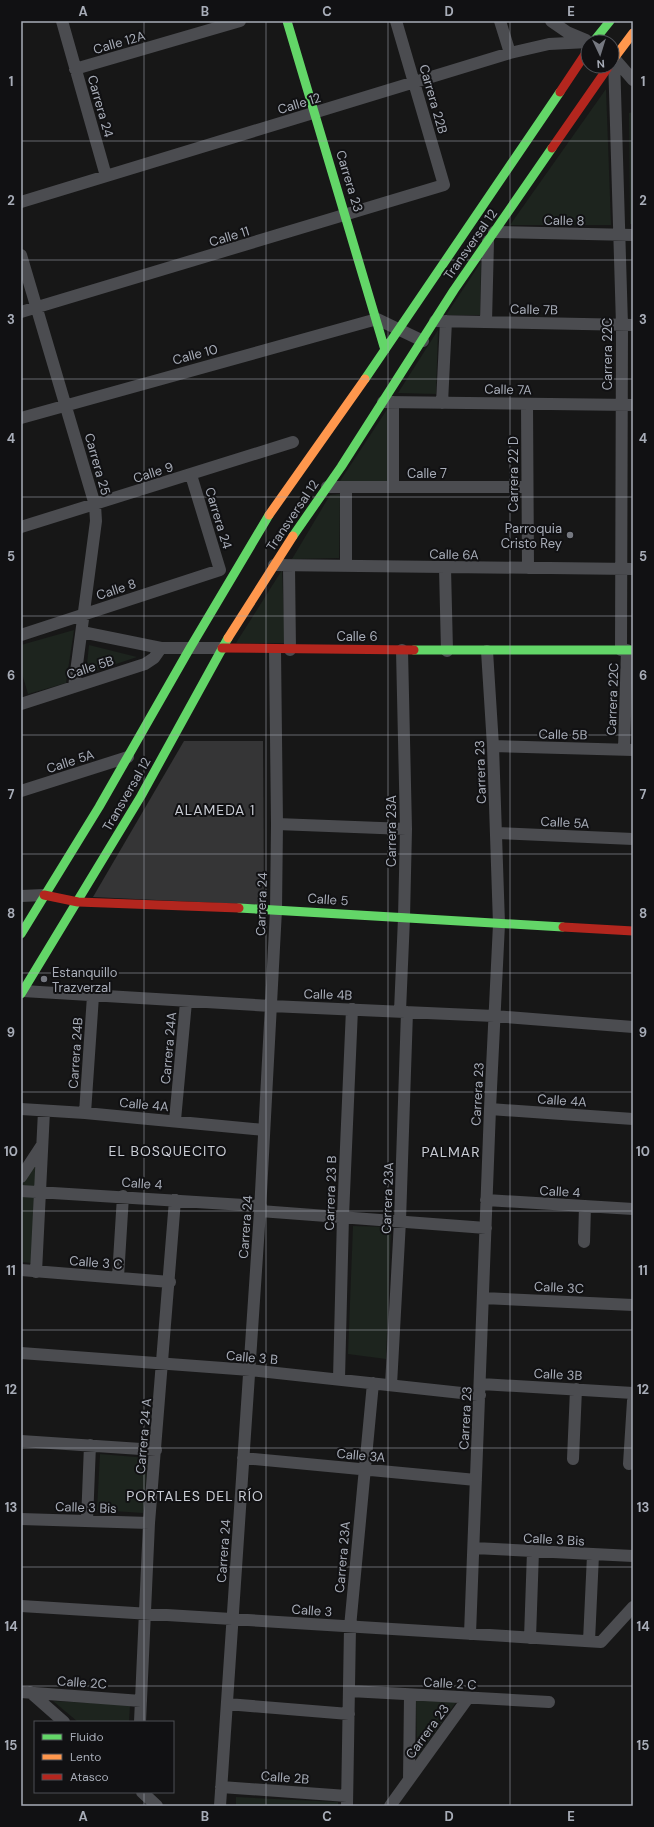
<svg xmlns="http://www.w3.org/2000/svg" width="654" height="1827" font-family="'DM Sans',sans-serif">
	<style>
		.green { fill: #1d241e }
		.building { fill: #353536 }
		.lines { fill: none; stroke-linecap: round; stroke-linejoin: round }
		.street { stroke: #4b4c50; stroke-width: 12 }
		.fast { stroke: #63d668; stroke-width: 9 }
		.slow { stroke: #ff974d; stroke-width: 9 }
		.jam { stroke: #b3261e; stroke-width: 9 }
		.grid { fill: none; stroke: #a8adb8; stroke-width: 1; stroke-opacity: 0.55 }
		.poi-dot { fill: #757880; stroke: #111113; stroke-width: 1.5 }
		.labels { text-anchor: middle; stroke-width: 4; stroke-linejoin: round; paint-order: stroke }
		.street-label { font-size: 13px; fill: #a8adb8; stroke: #111113 }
		.poi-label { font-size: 13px; fill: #a8adb8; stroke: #111113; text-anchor: end }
		.neighbourhood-label { font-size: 14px; letter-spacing: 1px; fill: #c9ccd4; stroke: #111113 }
		.neatline { fill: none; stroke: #a8adb8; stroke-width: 1.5 }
		.grid-label { font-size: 13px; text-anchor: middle; font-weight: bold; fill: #a8adb8 }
	</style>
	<rect width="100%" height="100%" fill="#171717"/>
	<path class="green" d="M 606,89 L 611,225 L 510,225 Z
		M 633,112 L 633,224 L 630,224 L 629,113 Z
		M 481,262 L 480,315 L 446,315 Z
		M 438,330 L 436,394 L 398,393 Z
		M 388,408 L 387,481 L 340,481 Z
		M 340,494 L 339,558 L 292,559 L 330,495 Z
		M 282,570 L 285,643 L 236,643 Z
		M 74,630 L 66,683 L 28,694 L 21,670 L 21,645 Z
		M 89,645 L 137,657 L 86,674 Z
		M 37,1158 L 35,1187 L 22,1185 Z
		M 21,1197 L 34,1197 L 32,1263 L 21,1262 Z
		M 353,1226 L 391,1227 L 386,1359 L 348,1354 Z
		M 100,1454 L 148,1458 L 143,1513 L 97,1510 Z
		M 416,1700 L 457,1701 L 417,1758 Z
		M 53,1701 L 130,1705 L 129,1722 L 78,1722 Z
		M 236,1797 L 338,1802 L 338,1806 L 236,1806 Z"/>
	<path class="building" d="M 184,741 L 263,741 L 264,905 L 93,897 Z"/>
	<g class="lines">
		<path class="street" d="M 62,21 L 106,176
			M 500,21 L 510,53
			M 551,21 L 567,32 L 586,40
			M 613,57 L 633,80
			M 614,58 L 622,325 L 621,650
			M 75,69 L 240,21
			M 21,202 L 510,53 L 549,44 L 588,42
			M 494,232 L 633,235
			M 21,255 L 95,505 L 96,521 L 74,687
			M 21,312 L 444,185 L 396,21
			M 435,321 L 633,325
			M 486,322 L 488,241
			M 383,402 L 633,405
			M 442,403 L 446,321
			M 527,404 L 528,568
			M 21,418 L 377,319 L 423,341
			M 327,487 L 527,487
			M 346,487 L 346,566
			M 393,487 L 393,402
			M 21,527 L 293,442
			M 274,565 L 633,569
			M 289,566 L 290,650
			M 445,568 L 447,651
			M 82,632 L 161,648 L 222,648
			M 21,635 L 220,570 L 191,475
			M 21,704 L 145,664 L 154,658 L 161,648
			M 493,746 L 633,750
			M 624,749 L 627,650
			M 21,791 L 128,757
			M 277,824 L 406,829
			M 496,833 L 633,839
			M 21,896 L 44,895
			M 23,991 L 271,1006 L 494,1016 L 633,1027
			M 400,1011 L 404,918 L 406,829 L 402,650
			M 21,1109 L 85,1113 L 264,1130
			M 490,1109 L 633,1119
			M 85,1113 L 93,996
			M 175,1120 L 186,1002
			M 21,1177 L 42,1145
			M 21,1191 L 261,1206
			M 486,1200 L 633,1209
			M 260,1211 L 486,1228
			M 584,1242 L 585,1206
			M 21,1270 L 170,1282
			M 36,1272 L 44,1111
			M 118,1277 L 123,1196
			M 483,1298 L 633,1305
			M 21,1353 L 250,1370 L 480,1395
			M 339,1379 L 343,1216 L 352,1009
			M 481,1384 L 633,1393
			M 391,1385 L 400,1221 L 407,1012
			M 21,1441 L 156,1450
			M 243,1458 L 476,1480
			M 573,1459 L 576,1389
			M 629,1464 L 633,1401
			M 21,1519 L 149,1523
			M 87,1521 L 90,1445
			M 474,1548 L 633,1556
			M 21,1606 L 601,1642 L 633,1607
			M 470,1634 L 490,1109 L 499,924 L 493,746 L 487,651
			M 530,1638 L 533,1551
			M 589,1641 L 593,1555
			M 350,1691 L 549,1702
			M 21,1692 L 141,1701
			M 30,1692 L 64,1722
			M 227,1704 L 349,1714
			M 140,1722 L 149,1523 L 175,1200
			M 409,1780 L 410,1695
			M 221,1787 L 347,1796
			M 142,1792 L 157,1806
			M 220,1806 L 260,1211 L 276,910 L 277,824 L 275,650
			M 347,1806 L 350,1627 L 373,1383
			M 390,1806 L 468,1698"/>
		<path class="fast" d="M 287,21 L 385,350
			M 593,42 L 610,21
			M 365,379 L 560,92
			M 293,536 L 341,467 L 454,290 L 552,148
			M 414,650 L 633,650
			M 239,908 L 563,927
			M 21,934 L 99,807 L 190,648 L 269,515
			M 21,994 L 141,796 L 228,638"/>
		<path class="slow" d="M 612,61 L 633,33
			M 269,515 L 365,379
			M 228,638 L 293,536"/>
		<path class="jam" d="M 560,92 L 588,50
			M 552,148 L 609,66
			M 222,648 L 414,650
			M 44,895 L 78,902 L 239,908
			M 563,927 L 633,931"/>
	</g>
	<path class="grid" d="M 144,21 L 144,1722M 266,21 L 266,1806M 388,21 L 388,1806M 510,21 L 510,1806M 21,141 L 633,141M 21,260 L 633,260M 21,379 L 633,379M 21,497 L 633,497M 21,616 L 633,616M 21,735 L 633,735M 21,854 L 633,854M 21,973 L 633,973M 21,1092 L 633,1092M 21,1211 L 633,1211M 21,1330 L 633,1330M 21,1448 L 633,1448M 21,1567 L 633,1567M 21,1686 L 633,1686M 144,1792 L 144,1806"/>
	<g class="poi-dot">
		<circle cx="570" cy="535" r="4"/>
		<circle cx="44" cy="979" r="4"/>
	</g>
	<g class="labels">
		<g class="street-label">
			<text transform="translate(119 42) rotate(-16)" y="5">Calle 12A</text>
			<text transform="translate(434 99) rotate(74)" y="5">Carrera 22B</text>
			<text transform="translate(299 103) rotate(-17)" y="5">Calle 12</text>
			<text transform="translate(101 106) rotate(74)" y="5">Carrera 24</text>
			<text transform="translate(350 181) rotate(73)" y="5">Carrera 23</text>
			<text transform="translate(564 220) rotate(1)" y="5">Calle 8</text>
			<text transform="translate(229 236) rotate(-17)" y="5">Calle 11</text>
			<text transform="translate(470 244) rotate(-55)" y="5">Transversal 12</text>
			<text transform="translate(534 309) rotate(1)" y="5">Calle 7B</text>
			<text transform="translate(195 354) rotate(-15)" y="5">Calle 10</text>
			<text transform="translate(607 354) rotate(-90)" y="5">Carrera 22C</text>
			<text transform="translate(508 389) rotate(1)" y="5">Calle 7A</text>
			<text transform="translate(98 464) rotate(74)" y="5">Carrera 25</text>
			<text transform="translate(153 472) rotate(-18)" y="5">Calle 9</text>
			<text x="427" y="478">Calle 7</text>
			<text transform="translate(513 474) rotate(-90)" y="5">Carrera 22 D</text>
			<text transform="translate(292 515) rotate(-56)" y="5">Transversal 12</text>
			<text transform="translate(219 518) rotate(73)" y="5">Carrera 24</text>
			<text transform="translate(454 554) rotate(1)" y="5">Calle 6A</text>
			<text transform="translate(116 589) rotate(-18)" y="5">Calle 8</text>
			<text x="357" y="641">Calle 6</text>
			<text transform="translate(90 667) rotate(-18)" y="5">Calle 5B</text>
			<text transform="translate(612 699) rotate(-88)" y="5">Carrera 22C</text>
			<text transform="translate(563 734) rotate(1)" y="5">Calle 5B</text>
			<text transform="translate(70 761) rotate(-18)" y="5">Calle 5A</text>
			<text transform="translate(480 772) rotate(-92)" y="5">Carrera 23</text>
			<text transform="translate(126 794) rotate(-60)" y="5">Transversal 12</text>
			<text transform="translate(565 822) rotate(3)" y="5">Calle 5A</text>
			<text transform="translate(391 831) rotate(-90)" y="5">Carrera 23A</text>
			<text transform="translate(328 899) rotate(4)" y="5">Calle 5</text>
			<text transform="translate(261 904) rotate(-88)" y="5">Carrera 24</text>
			<text transform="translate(328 994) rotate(2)" y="5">Calle 4B</text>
			<text transform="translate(168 1048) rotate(-85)" y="5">Carrera 24A</text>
			<text transform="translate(75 1053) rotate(-86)" y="5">Carrera 24B</text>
			<text transform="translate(477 1094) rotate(-87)" y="5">Carrera 23</text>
			<text transform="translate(562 1100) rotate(4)" y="5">Calle 4A</text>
			<text transform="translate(144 1104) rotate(5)" y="5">Calle 4A</text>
			<text transform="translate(142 1183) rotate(4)" y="5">Calle 4</text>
			<text transform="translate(560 1191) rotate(3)" y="5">Calle 4</text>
			<text transform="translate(330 1193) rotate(-88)" y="5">Carrera 23 B</text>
			<text transform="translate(387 1198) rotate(-88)" y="5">Carrera 23A</text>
			<text transform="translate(245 1227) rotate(-86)" y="5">Carrera 24</text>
			<text transform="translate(96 1262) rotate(4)" y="5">Calle 3 C</text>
			<text transform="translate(559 1287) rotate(3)" y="5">Calle 3C</text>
			<text transform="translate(252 1357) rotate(5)" y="5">Calle 3 B</text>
			<text transform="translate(558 1374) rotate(3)" y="5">Calle 3B</text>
			<text transform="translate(465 1418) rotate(-87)" y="5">Carrera 23</text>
			<text transform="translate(143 1436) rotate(-85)" y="5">Carrera 24 A</text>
			<text transform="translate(361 1455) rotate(5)" y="5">Calle 3A</text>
			<text transform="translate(86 1507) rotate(2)" y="5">Calle 3 Bis</text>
			<text transform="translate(554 1539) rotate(3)" y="5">Calle 3 Bis</text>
			<text transform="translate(223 1551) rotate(-86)" y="5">Carrera 24</text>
			<text transform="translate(342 1557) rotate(-85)" y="5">Carrera 23A</text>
			<text transform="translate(312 1610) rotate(4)" y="5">Calle 3</text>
			<text transform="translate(82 1682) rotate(4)" y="5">Calle 2C</text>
			<text transform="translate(450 1683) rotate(3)" y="5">Calle 2 C</text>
			<text transform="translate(427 1731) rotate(-54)" y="5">Carrera 23</text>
			<text transform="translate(285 1777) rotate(4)" y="5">Calle 2B</text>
		</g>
		<g class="poi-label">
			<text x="562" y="533">Parroquia<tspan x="562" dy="15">Cristo Rey</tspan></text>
			<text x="52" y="977" text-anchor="start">Estanquillo<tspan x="52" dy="15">Trazverzal</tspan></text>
		</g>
		<g class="neighbourhood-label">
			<text x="215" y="815">ALAMEDA 1</text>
			<text x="168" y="1156">EL BOSQUECITO</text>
			<text x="451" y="1157">PALMAR</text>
			<text x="195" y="1501">PORTALES DEL RÍO</text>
		</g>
	</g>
	<rect width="654" height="1827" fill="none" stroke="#111113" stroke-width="44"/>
	<rect x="34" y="1721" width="140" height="72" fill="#111113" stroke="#4d4f55"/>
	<rect x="42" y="1734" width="20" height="6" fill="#63d668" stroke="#4d4f55"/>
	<text x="70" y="1741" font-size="12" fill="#a8adb8">Fluido</text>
	<rect x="42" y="1754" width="20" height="6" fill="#ff974d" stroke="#4d4f55"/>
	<text x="70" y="1761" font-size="12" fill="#a8adb8">Lento</text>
	<rect x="42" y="1774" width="20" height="6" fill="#b3261e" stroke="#4d4f55"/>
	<text x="70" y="1781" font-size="12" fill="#a8adb8">Atasco</text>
	<g transform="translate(600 54) rotate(176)"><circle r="19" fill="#111113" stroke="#4d4f55"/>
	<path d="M0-3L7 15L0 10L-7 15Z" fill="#757880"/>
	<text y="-6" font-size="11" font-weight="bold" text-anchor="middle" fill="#a8adb8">N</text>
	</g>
	<rect x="22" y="22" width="610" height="1783" class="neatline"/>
	<g class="grid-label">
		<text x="83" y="16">A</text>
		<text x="205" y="16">B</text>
		<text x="327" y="16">C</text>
		<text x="449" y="16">D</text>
		<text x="571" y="16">E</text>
		<text x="11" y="86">1</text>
		<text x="643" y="86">1</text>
		<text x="11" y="205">2</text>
		<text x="643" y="205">2</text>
		<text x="11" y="324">3</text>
		<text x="643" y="324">3</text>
		<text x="11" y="443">4</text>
		<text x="643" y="443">4</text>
		<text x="11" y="561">5</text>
		<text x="643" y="561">5</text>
		<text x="11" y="680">6</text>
		<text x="643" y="680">6</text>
		<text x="11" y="799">7</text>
		<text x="643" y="799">7</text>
		<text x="11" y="918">8</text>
		<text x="643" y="918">8</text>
		<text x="11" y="1037">9</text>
		<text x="643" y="1037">9</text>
		<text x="11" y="1156">10</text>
		<text x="643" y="1156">10</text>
		<text x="11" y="1275">11</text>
		<text x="643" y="1275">11</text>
		<text x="11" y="1394">12</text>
		<text x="643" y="1394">12</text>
		<text x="11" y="1512">13</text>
		<text x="643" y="1512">13</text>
		<text x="11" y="1631">14</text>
		<text x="643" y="1631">14</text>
		<text x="11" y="1750">15</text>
		<text x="643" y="1750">15</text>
		<text x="83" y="1821">A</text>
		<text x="205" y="1821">B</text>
		<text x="327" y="1821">C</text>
		<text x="449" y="1821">D</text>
		<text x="571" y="1821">E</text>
	</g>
</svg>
